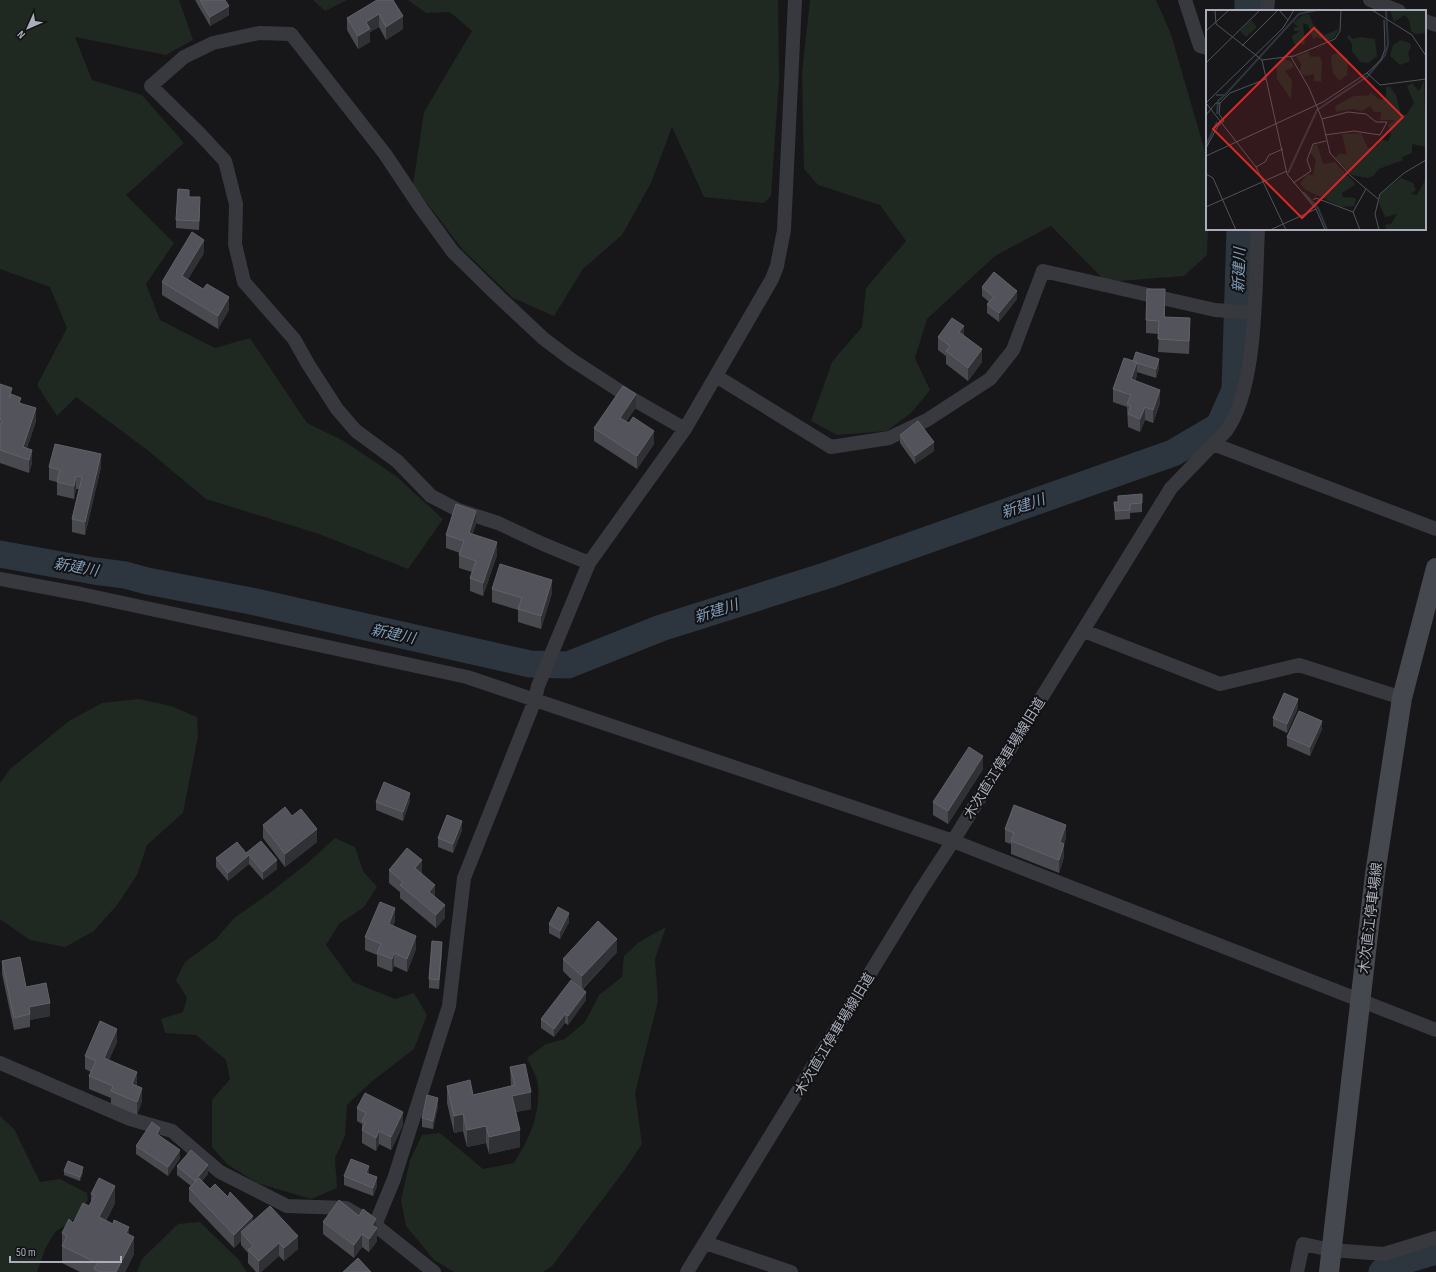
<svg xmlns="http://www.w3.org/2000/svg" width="1436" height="1272" font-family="'Sofia Sans Condensed','Noto Sans JP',sans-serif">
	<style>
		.green { fill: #1f2821 }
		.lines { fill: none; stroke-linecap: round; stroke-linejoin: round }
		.river { stroke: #2d363e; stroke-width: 27 }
		.street { stroke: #38393f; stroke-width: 14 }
		.secondary { stroke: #46484f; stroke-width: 20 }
		.wall { fill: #484a4f }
		.shaded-wall { fill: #303135 }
		.building { fill: #53545b; stroke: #60626a }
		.labels { text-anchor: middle; stroke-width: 4; stroke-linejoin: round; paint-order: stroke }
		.street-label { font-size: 14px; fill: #a9aeba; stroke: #121215 }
		.water-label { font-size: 15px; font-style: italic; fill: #7f9ab6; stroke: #121215 }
		.inset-river { fill: none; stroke: #2d363e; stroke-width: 2 }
		.inset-road { fill: none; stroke: #51535a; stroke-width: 1 }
		.view { fill: #d62828; fill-opacity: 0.15; stroke: #d62828; stroke-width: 2 }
		.inset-edge { fill: none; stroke: #a9aeba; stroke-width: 2 }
	</style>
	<rect width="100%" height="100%" fill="#17171a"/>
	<path class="green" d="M 0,0 L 179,0 L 193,40 L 166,55 L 75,37 L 92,80 L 142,95 L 184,143 L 126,195 L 174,243 L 146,284 L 160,320 L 215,348 L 250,338 L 307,423 L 344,441 L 396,476 L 443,519 L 408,569 L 319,534 L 206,499 L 146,449 L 76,397 L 57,416 L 37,385 L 67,328 L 50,287 L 0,269 Z
		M 313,0 L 347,0 L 325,11 Z
		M 408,0 L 778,0 L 779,80 L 771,196 L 764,203 L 704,197 L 672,127 L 651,183 L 622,235 L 583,269 L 554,316 L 513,298 L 463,250 L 413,185 L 424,112 L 472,31 L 450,12 L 426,13 Z
		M 810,0 L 1156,0 L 1171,34 L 1207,159 L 1208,229 L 1207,255 L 1184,276 L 1106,282 L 1051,226 L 995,256 L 927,319 L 915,358 L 930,390 L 911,413 L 887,431 L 837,435 L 811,421 L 832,362 L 862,327 L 866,288 L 906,241 L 880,205 L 818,185 L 804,169 L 802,73 Z
		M 139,699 L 171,706 L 197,717 L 198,736 L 183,813 L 147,845 L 137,875 L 117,905 L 94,931 L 65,947 L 30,940 L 0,919 L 0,783 L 10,769 L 69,721 L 102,703 Z
		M 335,838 L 355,847 L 363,871 L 377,887 L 364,907 L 339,924 L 326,945 L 353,982 L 395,999 L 414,993 L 427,1015 L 414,1049 L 370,1083 L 347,1105 L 345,1136 L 335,1158 L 337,1188 L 311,1199 L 257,1183 L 227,1164 L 212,1147 L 212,1100 L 230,1079 L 226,1060 L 196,1035 L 165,1033 L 161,1019 L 183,1012 L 187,998 L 176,980 L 185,962 L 216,939 L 234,918 L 267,895 L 310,861 Z
		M 666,927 L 655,959 L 658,1001 L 635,1093 L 642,1144 L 624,1171 L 552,1266 L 543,1272 L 454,1272 L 434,1260 L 406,1226 L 401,1200 L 410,1160 L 422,1135 L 440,1133 L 483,1169 L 514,1163 C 529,1139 540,1116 538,1087 C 538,1078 531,1066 527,1058 L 546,1044 L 565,1039 L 585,1022 L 599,995 L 622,977 L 624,956 L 639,942 Z
		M 0,1116 L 14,1129 L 40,1182 L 60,1179 L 87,1193 L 88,1200 L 73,1220 L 55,1232 L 45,1249 L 37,1272 L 0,1272 Z
		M 200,1222 L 238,1259 L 247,1272 L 137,1272 L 142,1259 L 178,1224 Z"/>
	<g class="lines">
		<path class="river" d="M 1248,11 L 1248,0
			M 0,554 L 94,571 L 125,575 L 147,581 L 251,601 L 530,664 L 568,665 L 661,628 L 828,575 L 1173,453 L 1219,426 L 1235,390 L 1240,229
			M 1382,1272 L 1396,1263 L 1436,1251"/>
		<path class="street" d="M 1185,0 L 1200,46 L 1207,48
			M 1370,0 L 1399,11
			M 1267,11 L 1268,0
			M 1425,21 L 1436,25
			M 716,376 L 831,447 L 889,438 L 927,420 L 990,379 L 1013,350 L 1043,271 L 1215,310 L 1254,313
			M 1213,444 L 1436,529
			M 589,563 L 543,544 L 498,523 L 458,510 L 431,496 L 397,461 L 356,431 L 337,409 L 308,364 L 294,339 L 244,282 L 235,244 L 236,204 L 225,161 L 199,133 L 151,86 L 184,57 L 213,43 L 259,33 L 291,34 L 385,154 L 421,208 L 453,252 L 499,297 L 544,339 L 572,360 L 629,397 L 685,429
			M 0,579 L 81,594 L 467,677 L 953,841 L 1436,1030
			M 1084,631 L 1220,684 L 1299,665 L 1402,698
			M 0,1063 L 130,1119 L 172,1131 L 220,1172 L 287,1206 L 346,1208 L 375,1225 L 434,1272
			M 375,1225 L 394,1179 L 449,1006 L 464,878 L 535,700 L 538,686 L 589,563 L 685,429 L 772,279 L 777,266 L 784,230 L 795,0
			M 706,1243 L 791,1272
			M 687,1272 L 921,890 L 953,841 L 1171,488 L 1226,431 C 1258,388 1255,282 1258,229
			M 1297,1272 L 1303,1244 L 1331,1250 L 1384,1254 L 1436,1238"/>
		<path class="secondary" d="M 1329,1272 L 1375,874 L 1402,698 L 1436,568"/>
	</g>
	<path class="wall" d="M 195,0 L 225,0 L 229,15 L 210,26 Z
		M 377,0 L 403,29 L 386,40 L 379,27 L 370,32 L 370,42 L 358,49 L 347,30 L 347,18 Z
		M 189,197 L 200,206 L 199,230 L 176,228 L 176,220 Z
		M 204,253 L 188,279 L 229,310 L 218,329 L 162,295 L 162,282 Z
		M 982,287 L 1017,299 L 999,322 L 987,313 L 987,304 L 989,302 L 982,296 Z
		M 1165,302 L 1165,317 L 1190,331 L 1189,354 L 1158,352 L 1159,334 L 1146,333 L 1146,320 Z
		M 964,336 L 982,362 L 968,381 L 946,364 L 946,356 L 938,350 L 938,337 Z
		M 1133,361 L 1159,368 L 1156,378 L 1137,372 L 1137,375 L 1135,381 L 1160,403 L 1153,423 L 1145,420 L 1140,432 L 1128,427 L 1127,407 L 1113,402 L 1113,389 Z
		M 0,384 L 21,403 L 36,421 L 27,448 L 32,463 L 29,473 L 0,463 Z
		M 636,407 L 626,422 L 654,444 L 637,469 L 594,441 L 594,428 Z
		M 900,435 L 934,451 L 915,464 L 900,443 Z
		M 49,467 L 101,467 L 85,535 L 72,532 L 72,519 L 79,489 L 76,489 L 74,499 L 57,495 L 57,482 L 49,480 Z
		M 1118,496 L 1142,503 L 1142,512 L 1130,513 L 1130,519 L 1115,520 L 1114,502 L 1118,502 Z
		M 476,524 L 472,534 L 497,555 L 483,596 L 470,591 L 470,578 L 472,572 L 459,568 L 459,555 L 460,553 L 446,548 L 446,535 Z
		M 492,589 L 552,593 L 541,629 L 518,622 L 518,610 L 492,602 Z
		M 1298,708 L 1287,733 L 1273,726 L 1273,718 Z
		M 1322,729 L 1310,756 L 1287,746 L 1287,737 Z
		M 983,769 L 948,824 L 933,815 L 933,802 Z
		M 410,801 L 403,821 L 376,810 L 376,802 Z
		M 292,816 L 317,842 L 285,867 L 263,838 L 263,825 Z
		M 1005,829 L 1066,838 L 1064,844 L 1064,857 L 1059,873 L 1011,854 L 1011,844 L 1005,842 Z
		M 462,830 L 453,853 L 438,847 L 438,838 Z
		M 246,853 L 277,869 L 263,880 L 249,864 L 228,881 L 216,867 L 216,858 Z
		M 389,870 L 422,873 L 422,874 L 435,896 L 445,918 L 436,928 L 400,898 L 400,892 L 389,883 Z
		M 395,921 L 393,926 L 416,949 L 407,972 L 394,966 L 392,972 L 377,966 L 377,955 L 365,950 L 365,937 Z
		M 569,922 L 560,939 L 549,933 L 549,924 Z
		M 442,951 L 439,989 L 429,988 L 429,979 Z
		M 617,952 L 583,989 L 586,1000 L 568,1025 L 565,1023 L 554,1037 L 541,1028 L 541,1019 L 578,986 L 563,971 L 563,959 Z
		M 2,961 L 26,987 L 50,1016 L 30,1020 L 30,1027 L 14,1030 L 2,974 Z
		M 117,1042 L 109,1060 L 137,1085 L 137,1086 L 142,1101 L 137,1115 L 111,1104 L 111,1098 L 89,1089 L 89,1076 L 91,1072 L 85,1069 L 85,1056 Z
		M 510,1067 L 531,1109 L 516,1112 L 520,1147 L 489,1154 L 486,1143 L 467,1147 L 463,1131 L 454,1133 L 447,1103 L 447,1086 L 473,1095 L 511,1086 Z
		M 438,1106 L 433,1129 L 422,1127 L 422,1118 Z
		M 357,1108 L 403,1125 L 391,1150 L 379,1144 L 376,1151 L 362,1143 L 362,1124 L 357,1121 Z
		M 160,1137 L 180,1158 L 168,1176 L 136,1154 L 136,1146 Z
		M 177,1166 L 208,1174 L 202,1181 L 210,1189 L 228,1197 L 253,1221 L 298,1249 L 284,1261 L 279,1256 L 261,1272 L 256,1272 L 248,1263 L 248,1253 L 241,1245 L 241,1241 L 234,1248 L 189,1201 L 189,1188 L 191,1186 L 177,1175 Z
		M 64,1171 L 83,1172 L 80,1181 L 64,1175 Z
		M 369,1174 L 377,1186 L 373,1196 L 344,1185 L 344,1176 Z
		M 91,1194 L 115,1203 L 106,1221 L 129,1235 L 134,1254 L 125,1272 L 80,1272 L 62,1263 L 62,1233 L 73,1223 L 89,1206 L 91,1203 Z
		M 359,1216 L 376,1228 L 377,1241 L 369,1252 L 362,1247 L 354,1258 L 323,1234 L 323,1222 Z"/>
	<path class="shaded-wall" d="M 229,6 L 229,15 L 210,26 L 210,17 Z
		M 379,14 L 379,27 L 370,32 L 370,42 L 358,49 L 358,36 L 366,22 Z
		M 403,16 L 403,29 L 386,40 L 386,27 Z
		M 200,197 L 200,206 L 199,230 L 199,221 Z
		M 204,240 L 204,253 L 182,289 L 182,276 Z
		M 1017,291 L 1017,299 L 999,322 L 999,313 Z
		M 229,297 L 229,310 L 218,329 L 218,316 Z
		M 1190,318 L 1190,331 L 1189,354 L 1189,341 Z
		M 964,326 L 964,339 L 959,332 Z
		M 982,349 L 982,362 L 968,381 L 968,368 Z
		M 1159,359 L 1159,368 L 1156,378 L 1156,369 Z
		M 1137,362 L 1137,375 L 1131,392 L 1131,379 Z
		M 1160,390 L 1160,403 L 1153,423 L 1153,410 Z
		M 636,394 L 636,407 L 620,431 L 620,418 Z
		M 1145,407 L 1145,420 L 1140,432 L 1140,419 Z
		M 36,408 L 36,421 L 24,458 L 23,447 Z
		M 654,431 L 654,444 L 637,469 L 637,456 Z
		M 934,442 L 934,451 L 915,464 L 915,456 Z
		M 32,450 L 32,463 L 29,473 L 29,460 Z
		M 101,454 L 101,467 L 85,535 L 85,522 Z
		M 76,476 L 76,489 L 74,499 L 74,486 Z
		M 476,511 L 476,524 L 469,546 L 469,533 Z
		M 497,542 L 497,555 L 483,596 L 483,583 Z
		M 552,580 L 552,593 L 541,629 L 541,616 Z
		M 1298,699 L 1298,708 L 1287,733 L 1287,724 Z
		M 1322,721 L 1322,729 L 1310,756 L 1310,747 Z
		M 983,756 L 983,769 L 948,824 L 948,811 Z
		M 410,793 L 410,801 L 403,821 L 403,812 Z
		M 462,821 L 462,830 L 453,853 L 453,844 Z
		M 1066,825 L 1066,838 L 1060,855 L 1060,842 Z
		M 317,829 L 317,842 L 285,867 L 285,854 Z
		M 1064,844 L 1064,857 L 1059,873 L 1059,860 Z
		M 249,855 L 249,864 L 228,881 L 228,873 Z
		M 277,860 L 277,869 L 263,880 L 263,872 Z
		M 422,860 L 422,873 L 415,881 L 415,868 Z
		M 435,885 L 435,898 L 429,892 Z
		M 445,905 L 445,918 L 436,928 L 436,915 Z
		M 395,908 L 395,921 L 389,937 L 389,924 Z
		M 569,913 L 569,922 L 560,939 L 560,931 Z
		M 416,936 L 416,949 L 407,972 L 407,959 Z
		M 617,939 L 617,952 L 582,989 L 582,976 Z
		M 442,942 L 442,951 L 439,989 L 439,980 Z
		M 394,953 L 394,966 L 392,972 L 392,959 Z
		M 586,992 L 586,1000 L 568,1025 L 568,1016 Z
		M 50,1003 L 50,1016 L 30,1020 L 30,1014 L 29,1007 Z
		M 565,1014 L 565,1023 L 554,1037 L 554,1029 Z
		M 117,1029 L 117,1042 L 104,1071 L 104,1058 Z
		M 137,1072 L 137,1085 L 132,1097 L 132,1084 Z
		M 142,1088 L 142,1101 L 137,1115 L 137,1102 Z
		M 531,1092 L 531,1109 L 512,1113 L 512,1096 Z
		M 438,1098 L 438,1106 L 433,1129 L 433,1121 Z
		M 403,1112 L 403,1125 L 391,1150 L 391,1137 Z
		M 463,1114 L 463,1131 L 454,1133 L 454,1116 Z
		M 486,1126 L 486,1143 L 467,1147 L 467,1130 Z
		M 160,1128 L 160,1137 L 157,1134 Z
		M 520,1130 L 520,1147 L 489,1154 L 489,1137 Z
		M 379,1131 L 379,1144 L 376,1151 L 376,1138 Z
		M 180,1150 L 180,1158 L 168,1176 L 168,1167 Z
		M 208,1165 L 208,1174 L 195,1189 L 195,1181 Z
		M 369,1166 L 369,1175 L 366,1173 Z
		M 83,1167 L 83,1172 L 80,1181 L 80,1177 Z
		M 377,1177 L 377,1186 L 373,1196 L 373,1188 Z
		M 115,1186 L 115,1203 L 99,1234 L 99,1217 Z
		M 253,1216 L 253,1229 L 241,1232 L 241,1241 L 234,1248 L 234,1235 Z
		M 376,1219 L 376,1230 L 377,1228 L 377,1241 L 369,1252 L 369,1239 L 372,1225 Z
		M 129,1227 L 129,1245 L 126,1233 Z
		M 362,1234 L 362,1247 L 354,1258 L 354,1245 Z
		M 298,1236 L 298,1249 L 284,1261 L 284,1248 Z
		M 134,1237 L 134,1254 L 125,1272 L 116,1272 Z
		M 279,1243 L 279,1256 L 261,1272 L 259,1272 L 259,1261 Z"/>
	<path class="building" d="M 200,0 L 225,0 L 229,6 L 210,17 Z
		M 377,0 L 393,0 L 403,16 L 386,27 L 379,14 L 366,22 L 370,29 L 358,36 L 347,18 Z
		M 178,189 L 189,190 L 189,197 L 200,197 L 199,221 L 176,220 Z
		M 192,232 L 204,240 L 182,276 L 203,289 L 207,284 L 229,297 L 218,316 L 162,282 Z
		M 994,272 L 1017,291 L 999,313 L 987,304 L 994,297 L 982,287 Z
		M 1147,289 L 1165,289 L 1164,317 L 1190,318 L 1189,341 L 1158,339 L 1159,321 L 1146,320 Z
		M 952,318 L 964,326 L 959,332 L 982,349 L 968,368 L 946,351 L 950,346 L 938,337 Z
		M 1136,352 L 1159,359 L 1156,369 L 1137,363 L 1133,361 Z
		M 1124,358 L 1137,362 L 1131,379 L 1160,390 L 1153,410 L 1145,407 L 1140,419 L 1128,414 L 1131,406 L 1127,404 L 1131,395 L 1113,389 Z
		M 0,384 L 12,388 L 9,398 L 11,394 L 21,398 L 19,403 L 36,408 L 23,447 L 32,450 L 29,460 L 0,450 L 0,426 L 2,420 L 0,419 Z
		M 623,386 L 636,394 L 620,418 L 629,423 L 633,417 L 654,431 L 637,456 L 594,428 Z
		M 918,421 L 934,442 L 915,456 L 900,435 Z
		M 55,444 L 101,454 L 85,522 L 72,519 L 82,477 L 76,476 L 74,486 L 57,482 L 60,470 L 49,467 Z
		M 1142,494 L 1142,503 L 1130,504 L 1130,510 L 1115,511 L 1114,502 L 1118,502 L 1118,496 Z
		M 456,504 L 476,511 L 469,533 L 497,542 L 483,583 L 470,578 L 476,561 L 459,555 L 464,541 L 446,535 Z
		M 500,564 L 552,580 L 541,616 L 518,609 L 522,598 L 492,589 Z
		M 1284,693 L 1298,699 L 1287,724 L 1273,718 Z
		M 1299,711 L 1322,721 L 1310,747 L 1287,737 Z
		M 969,747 L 983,756 L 948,811 L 933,802 Z
		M 384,782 L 410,793 L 403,812 L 376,802 Z
		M 1014,805 L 1066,825 L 1060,842 L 1064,844 L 1059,860 L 1011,841 L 1014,833 L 1005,829 Z
		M 285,807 L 292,816 L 301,809 L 317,829 L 285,854 L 263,825 Z
		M 447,815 L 462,821 L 453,844 L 438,838 Z
		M 261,841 L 277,860 L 263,872 L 249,855 L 228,873 L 216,858 L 237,842 L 246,853 Z
		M 407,848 L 422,860 L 415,868 L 435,885 L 429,892 L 445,905 L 436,915 L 400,885 L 403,882 L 389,870 Z
		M 380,902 L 395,908 L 389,924 L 416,936 L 407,959 L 394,953 L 392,959 L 377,953 L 381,944 L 365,937 Z
		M 558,907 L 569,913 L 560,931 L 549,924 Z
		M 598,921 L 617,939 L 582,976 L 563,959 Z
		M 432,941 L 442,942 L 439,980 L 429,979 Z
		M 20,957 L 26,987 L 46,983 L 50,1003 L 29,1007 L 30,1014 L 14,1018 L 2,961 Z
		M 571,980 L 586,992 L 568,1016 L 565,1014 L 554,1029 L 541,1019 Z
		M 100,1021 L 117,1029 L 104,1058 L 137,1072 L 132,1084 L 142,1088 L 137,1102 L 111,1091 L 113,1086 L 89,1076 L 96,1061 L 85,1056 Z
		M 525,1064 L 531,1092 L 512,1096 L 520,1130 L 489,1137 L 486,1126 L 467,1130 L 463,1114 L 454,1116 L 447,1086 L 470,1080 L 473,1095 L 515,1085 L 510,1067 Z
		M 365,1093 L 403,1112 L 391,1137 L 379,1131 L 376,1138 L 362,1130 L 365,1123 L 362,1121 L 366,1113 L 357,1108 Z
		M 427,1095 L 438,1098 L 433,1121 L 422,1118 Z
		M 152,1122 L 160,1128 L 157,1134 L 180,1150 L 168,1167 L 136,1146 Z
		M 191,1150 L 208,1165 L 195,1181 L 177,1166 Z
		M 351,1159 L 369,1166 L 366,1173 L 377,1177 L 373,1188 L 344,1176 Z
		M 68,1161 L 83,1167 L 80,1177 L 64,1171 Z
		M 99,1178 L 115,1186 L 99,1217 L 113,1224 L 114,1220 L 129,1227 L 126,1233 L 134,1237 L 116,1272 L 99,1272 L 94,1269 L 97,1263 L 62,1246 L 67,1236 L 62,1233 L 69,1219 L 73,1223 L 83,1203 L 89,1206 L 95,1195 L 91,1194 Z
		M 199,1178 L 210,1189 L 215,1184 L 228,1197 L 230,1192 L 253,1216 L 234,1235 L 189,1188 Z
		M 339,1200 L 359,1216 L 363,1209 L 376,1219 L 372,1225 L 377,1228 L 369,1239 L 362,1234 L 354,1245 L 323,1222 Z
		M 270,1206 L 298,1236 L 284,1248 L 279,1243 L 259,1261 L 248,1250 L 253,1246 L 241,1232 Z
		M 358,1258 L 371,1272 L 343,1272 Z"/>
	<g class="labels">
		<g class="street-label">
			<text transform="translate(1004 758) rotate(-58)" y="5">木次直江停車場線旧道</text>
			<text transform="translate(1370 918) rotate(-83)" y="5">木次直江停車場線</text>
			<text transform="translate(834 1034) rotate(-59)" y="5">木次直江停車場線旧道</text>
		</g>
		<g class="water-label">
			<text transform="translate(1239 270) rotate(-88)" y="5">新建川</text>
			<text transform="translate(1023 506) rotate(-19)" y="5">新建川</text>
			<text transform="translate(76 567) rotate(10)" y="5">新建川</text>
			<text transform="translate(716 611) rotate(-18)" y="5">新建川</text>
			<text transform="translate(393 634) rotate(12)" y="5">新建川</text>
		</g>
	</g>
	<g transform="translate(1206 10)">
		<rect width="220" height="220" fill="#17171a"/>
		<path d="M 184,0 L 220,0 L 220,23 L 209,24 L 205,21 L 203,10 L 199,5 L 188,12 ZM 103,4 L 107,14 L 118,25 L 133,19 L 128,28 L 122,31 L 111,27 L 107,29 L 102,15 L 97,13 L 99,34 L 88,34 L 86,26 L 94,21 L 88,21 L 88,17 L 92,17 L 87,13 L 97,5 ZM 45,10 L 51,17 L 40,27 L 34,21 ZM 143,25 L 147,29 L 154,27 L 169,29 L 171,46 L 162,53 L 154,52 L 146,41 L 146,34 L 141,27 ZM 195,30 L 204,33 L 205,36 L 202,44 L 204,51 L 194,55 L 184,46 L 187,35 ZM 102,41 L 105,47 L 113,46 L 116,51 L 115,72 L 108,71 L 108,64 L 98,66 L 94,62 L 95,54 L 90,47 ZM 133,42 L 142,49 L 142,54 L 141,65 L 133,71 L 127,63 L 125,48 L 126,45 ZM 78,49 L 85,51 L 88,57 L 79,61 L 86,70 L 85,89 L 71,69 L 70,54 ZM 218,71 L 220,137 L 206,134 L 206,143 L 196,147 L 197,150 L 173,159 L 167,166 L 161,168 L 146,165 L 129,148 L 134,143 L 141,145 L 136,124 L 155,123 L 162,138 L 165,138 L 172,135 L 174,129 L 182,131 L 185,125 L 182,115 L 189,110 L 174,110 L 175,102 L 168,102 L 164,96 L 156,101 L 146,99 L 130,102 L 129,96 L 148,86 L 164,85 L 164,82 L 174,90 L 180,87 L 180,77 L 184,77 L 190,85 L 195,104 L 200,105 L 208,93 L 201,76 L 206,73 L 213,81 ZM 108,135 L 111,135 L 113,140 L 117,154 L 129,152 L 148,172 L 149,175 L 136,183 L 137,187 L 149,188 L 150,190 L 148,196 L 135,197 L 100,180 L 94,174 L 100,165 L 107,165 L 110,150 L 104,142 ZM 195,168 L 207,173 L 210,180 L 205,184 L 211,185 L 220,168 L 220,220 L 180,220 L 179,215 L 185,214 L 191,204 L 179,207 L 173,193 L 174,184 Z" fill="#1f2821"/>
		<path class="inset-river" d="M 10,85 L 19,85 L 93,4 L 111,0M 11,104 L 12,91 L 19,85M 0,135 L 11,112M 82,163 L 111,100 L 162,66 L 179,45 L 182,35 L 180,0M 97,182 L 112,198 L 121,220"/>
		<path class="inset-road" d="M 9,0 L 10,14 L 56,50 L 81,164 L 110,199 L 119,220M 73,0 L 82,10 L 88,0M 166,0 L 206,25 L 220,46M 0,21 L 23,0M 36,36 L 72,0M 85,47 L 103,78 L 116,109 L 124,143 L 145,166 L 172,189M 56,50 L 88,46 L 129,29 L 134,21 L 135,0M 0,53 L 54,0M 161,63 L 174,75 L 220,69M 0,93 L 77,18 L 82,10M 0,93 L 50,157 L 80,220M 0,105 L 10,93 L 14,93 L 24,83 L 60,69M 116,109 L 142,102 L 160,104 L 170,112 L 181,112 L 174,125 L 148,121 L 119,125M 0,138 L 12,116 L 18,111 L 13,104 L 14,93M 0,146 L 117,92 L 161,63 L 175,50 L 179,39 L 178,10M 50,157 L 59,152 L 63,145 L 77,139M 0,164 L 7,168 L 30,220M 87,173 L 105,161 L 101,150 L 107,134 L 120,131M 107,190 L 110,188 L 147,202M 0,197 L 81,161M 64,220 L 110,199M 154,220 L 147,202 L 160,179M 173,220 L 169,204 L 174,184 L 198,163 L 220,150"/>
		<path class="view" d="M 108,18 L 197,107 L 96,208 L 7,119 Z"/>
		<rect width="220" height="220" class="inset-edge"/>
	</g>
	<g transform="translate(28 28) rotate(225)" stroke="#121215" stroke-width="3" paint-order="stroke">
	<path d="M0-3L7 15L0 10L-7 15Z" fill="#a9aeba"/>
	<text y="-6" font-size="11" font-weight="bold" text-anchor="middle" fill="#a9aeba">N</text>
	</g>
	<path d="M10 1256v6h111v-6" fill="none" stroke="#a9aeba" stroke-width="2"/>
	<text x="16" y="1256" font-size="12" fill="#a9aeba" stroke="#121215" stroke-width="3" paint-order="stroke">50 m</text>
</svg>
